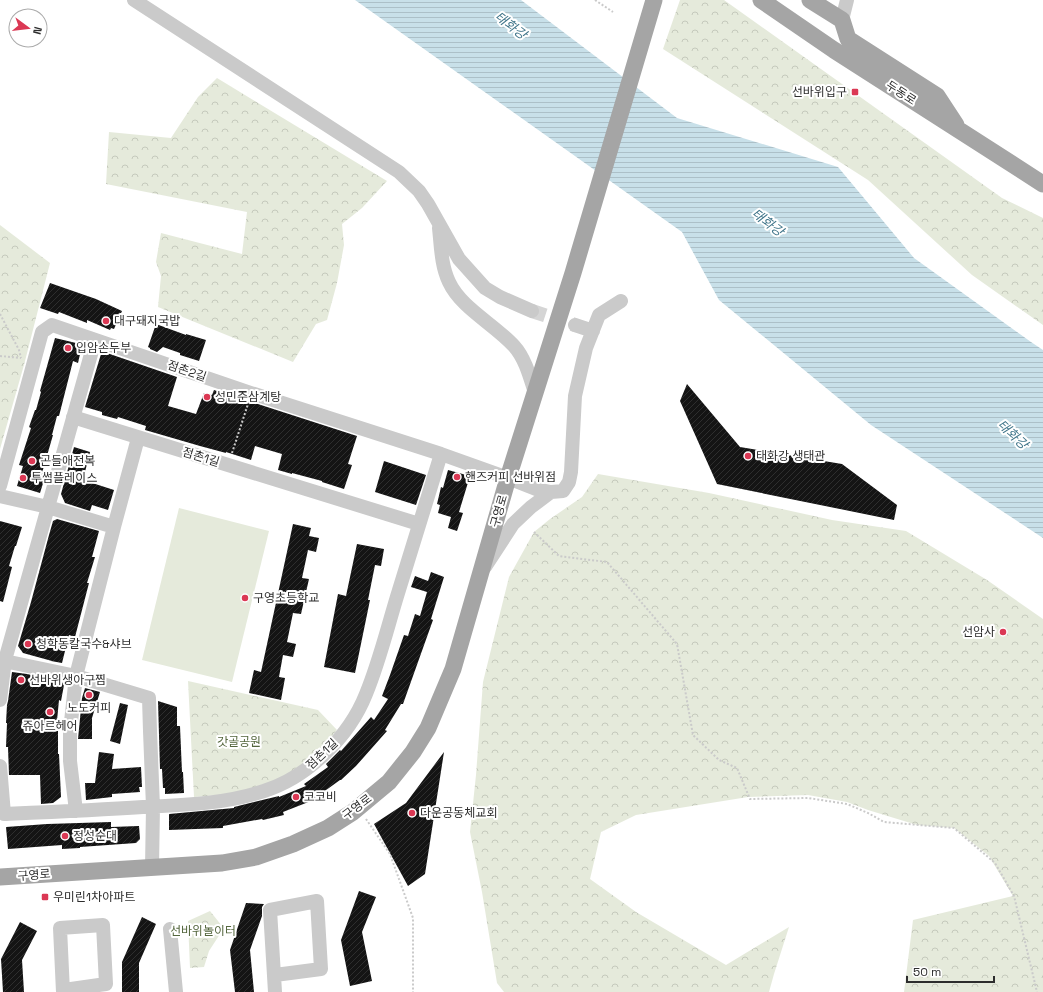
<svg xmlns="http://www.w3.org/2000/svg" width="1043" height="992" font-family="'Space Grotesk','Noto Sans KR',sans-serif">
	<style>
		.green { fill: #e5eadb }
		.forest { fill: url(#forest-crowns) }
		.water { fill: url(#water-rules) }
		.building { fill: url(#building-hatch) }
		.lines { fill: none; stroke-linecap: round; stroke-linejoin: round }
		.minor-tunnel { stroke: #d5d5d5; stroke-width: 14; stroke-dasharray: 14 7; stroke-linecap: butt }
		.path { stroke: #cacaca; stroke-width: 2; stroke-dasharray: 2 2; stroke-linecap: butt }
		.minor { stroke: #cacaca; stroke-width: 14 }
		.major { stroke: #a5a5a5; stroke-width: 17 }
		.poi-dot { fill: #db3854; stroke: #fff; stroke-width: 1.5 }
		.labels { text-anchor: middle; stroke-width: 4; stroke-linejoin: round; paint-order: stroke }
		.poi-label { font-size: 12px; fill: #2d2d2d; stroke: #fff; text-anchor: start }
		.street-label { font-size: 12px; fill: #2d2d2d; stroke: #fff }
		.park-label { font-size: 12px; fill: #54663d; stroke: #fff }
		.water-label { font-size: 13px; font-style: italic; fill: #40758a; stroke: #fff }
	</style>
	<defs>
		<pattern id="forest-crowns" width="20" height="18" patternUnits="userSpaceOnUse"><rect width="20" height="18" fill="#e5eadb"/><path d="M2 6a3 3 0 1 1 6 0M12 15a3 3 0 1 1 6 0" fill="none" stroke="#c5c9bc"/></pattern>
		<pattern id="water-rules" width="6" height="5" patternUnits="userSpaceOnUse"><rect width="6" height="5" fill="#c8e0e9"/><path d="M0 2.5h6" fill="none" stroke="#acc0c8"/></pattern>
		<pattern id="building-hatch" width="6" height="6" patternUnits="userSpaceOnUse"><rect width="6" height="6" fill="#141414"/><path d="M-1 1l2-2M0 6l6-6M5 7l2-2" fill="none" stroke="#2e2e2e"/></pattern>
	</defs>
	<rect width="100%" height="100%" fill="#fff"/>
	<path class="green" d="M 179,508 L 269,531 L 232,682 L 142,660 Z"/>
	<path class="forest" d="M 680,0 L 724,0 L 1002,198 L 1043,218 L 1043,325 L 972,275 L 868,180 L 663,49 Z
		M 217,78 L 387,181 L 362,208 L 342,224 L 344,245 L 337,283 L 327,320 L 316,324 L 293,362 L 158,307 L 161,276 L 156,262 L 161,233 L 242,254 L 247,212 L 106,184 L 109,132 L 171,138 L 198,97 Z
		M 0,225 L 50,263 L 24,365 L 0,449 Z
		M 598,474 L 709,493 L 832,520 L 906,531 L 987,580 L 1043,619 L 1043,992 L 904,992 L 913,920 L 1013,896 L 989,856 L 954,828 L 917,825 L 868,810 L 847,802 L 808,795 L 748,797 L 636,815 L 601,832 L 590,879 L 636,912 L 726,965 L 789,927 L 774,974 L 769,992 L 504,992 L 497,983 L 482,892 L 470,832 L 476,775 L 483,682 L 509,577 L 534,532 L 550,519 L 582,497 Z
		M 188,681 L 318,710 L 337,730 L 314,759 L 277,780 L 243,791 L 220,795 L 194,797 Z
		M 210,911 L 222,926 L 220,934 L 209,951 L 204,967 L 190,968 L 188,921 Z"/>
	<path class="water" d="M 355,0 L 521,0 L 677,118 L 838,167 L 914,258 L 1031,342 L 1043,350 L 1043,538 L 871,425 L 719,300 L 682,232 Z"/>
	<path class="building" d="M 50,283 L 96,299 L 122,311 L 114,329 L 111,328 L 110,330 L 87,320 L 87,323 L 59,312 L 58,314 L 40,308 Z
		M 156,324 L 186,335 L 186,334 L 206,340 L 199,361 L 180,355 L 180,353 L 163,347 L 157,352 L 150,349 L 150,348 L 148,347 Z
		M 55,338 L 76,343 L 81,350 L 78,363 L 73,361 L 59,416 L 57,416 L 52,435 L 53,435 L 42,473 L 46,474 L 40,493 L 17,486 L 23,466 L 19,465 L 31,428 L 29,427 L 35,410 L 36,410 L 41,392 L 40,391 Z
		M 104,352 L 177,377 L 168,406 L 196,414 L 204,393 L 212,395 L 214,390 L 357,436 L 348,464 L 352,465 L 344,489 L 322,482 L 322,481 L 292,473 L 292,474 L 278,470 L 282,454 L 255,446 L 251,460 L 226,452 L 226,453 L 200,446 L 145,430 L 146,426 L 118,417 L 117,419 L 102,415 L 102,412 L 85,407 L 101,354 Z
		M 687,384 L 740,447 L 842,464 L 897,505 L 894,520 L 717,484 L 680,401 Z
		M 74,447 L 90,452 L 83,480 L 114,490 L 108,510 L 92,505 L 90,511 L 65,503 L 61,494 Z
		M 384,461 L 426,475 L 416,505 L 375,492 Z
		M 448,470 L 470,476 L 459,512 L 463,513 L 457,531 L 448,528 L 451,517 L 438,513 L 440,505 L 437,504 L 441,487 L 443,488 Z
		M 57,519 L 99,531 L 92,557 L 95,557 L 87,583 L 89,583 L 75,637 L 69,635 L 62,663 L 51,661 L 52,661 L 23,653 L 18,646 L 31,602 L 49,535 L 53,521 Z
		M 0,521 L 22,527 L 16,546 L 15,546 L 9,566 L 12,567 L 3,602 L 0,601 Z
		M 293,524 L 311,528 L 309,536 L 319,538 L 316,552 L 308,550 L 302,578 L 309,579 L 301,614 L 293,613 L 287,642 L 296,644 L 293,657 L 283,655 L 279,677 L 285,678 L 281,700 L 249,693 L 254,670 L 261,672 Z
		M 357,544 L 384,549 L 381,566 L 375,565 L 368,600 L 370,600 L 355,673 L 324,667 L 338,594 L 346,596 Z
		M 431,572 L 444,577 L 431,619 L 433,620 L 403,704 L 401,704 L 385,730 L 387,731 L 356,766 L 341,780 L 340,780 L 311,801 L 283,812 L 284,815 L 263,820 L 262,819 L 223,826 L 223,828 L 169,830 L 169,814 L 234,808 L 234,807 L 279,796 L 279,797 L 306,786 L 304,784 L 328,767 L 326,764 L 340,750 L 341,751 L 371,717 L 374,720 L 388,699 L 382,696 L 390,675 L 404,635 L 408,636 L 415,614 L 420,616 L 427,592 L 411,587 L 415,576 L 428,581 Z
		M 12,672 L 27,674 L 62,682 L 64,685 L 61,701 L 59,700 L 56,731 L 58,731 L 58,754 L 59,754 L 61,797 L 53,803 L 41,804 L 40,775 L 9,775 L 8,747 L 6,747 L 7,723 L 6,723 L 7,705 L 8,701 Z
		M 85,688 L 100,692 L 92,718 L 92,739 L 78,739 L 82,698 Z
		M 158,701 L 177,707 L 177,726 L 180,726 L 182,772 L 183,772 L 184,793 L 165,794 L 165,788 L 163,788 L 162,769 L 160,769 Z
		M 120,703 L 128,705 L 120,744 L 110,741 Z
		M 99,752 L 114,754 L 112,769 L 141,767 L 142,787 L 139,787 L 140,792 L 112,794 L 112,797 L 86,800 L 85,783 L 95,783 Z
		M 444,752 L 425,874 L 408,886 L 374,824 L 406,803 Z
		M 111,822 L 111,827 L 139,826 L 140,839 L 136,843 L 80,847 L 80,848 L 62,849 L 62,845 L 8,849 L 6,827 L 47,824 Z
		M 359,891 L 376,897 L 362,932 L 372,981 L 350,986 L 341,940 Z
		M 246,903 L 264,904 L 262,907 L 262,916 L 250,950 L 254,992 L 235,992 L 230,950 Z
		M 142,917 L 156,924 L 139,963 L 139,992 L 122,992 L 122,962 Z
		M 20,922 L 37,931 L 22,960 L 24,992 L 3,992 L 1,959 Z"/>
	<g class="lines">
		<path class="minor-tunnel" d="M 532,311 L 575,325"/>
		<path class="path" d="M 595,0 L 613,12
			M 0,314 L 19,350 L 21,358
			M 0,356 L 21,358
			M 232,453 L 248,404
			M 534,532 L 559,556 L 607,562 L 677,644 L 693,735 L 719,760 L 737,768 L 750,799 L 808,798 L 847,804 L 868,813 L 884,822 L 954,828 L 995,863 L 1014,896 L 1037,992
			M 366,819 L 390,854 L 413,918 L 413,992"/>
		<path class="minor" d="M 134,0 L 399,172 L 419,191 L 428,204 L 459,259 L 485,288 L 500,297 L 532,311
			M 842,20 L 847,0
			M 439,228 C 441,246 441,265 449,282 C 461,308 494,324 514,346 C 525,358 530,377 535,393
			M 575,325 L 593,331
			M 73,417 L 419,524
			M 0,486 L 42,332 L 52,325 L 251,393 L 441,454 L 508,478 L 536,489 L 551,492 L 563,491 L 569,482 L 571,472 L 575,396 L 586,348 L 599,315 L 621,301
			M 0,496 L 48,507 L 114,527 L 76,676 L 149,698 L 150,731 L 153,807 L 152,867
			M 114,527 L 138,438
			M 485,567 L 513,524 L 531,507 L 551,492
			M 0,660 L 76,676 L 70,731 L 70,761 L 76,811
			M 0,700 L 5,660 L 95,340
			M 0,766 L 4,814 C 50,812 97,810 143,807 C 184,805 224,804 264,791 C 308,777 349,737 366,694 C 380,660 388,625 399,590 C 413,545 427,500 441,454
			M 170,929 L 176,992
			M 275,975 L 321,969 L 317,901 L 270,910 L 275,992
			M 63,992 L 60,928 L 103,925 L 106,984 L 64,990"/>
		<path class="major" d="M 761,0 L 834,50 L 1043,184
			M 810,0 L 842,20 L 848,39 L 937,96 L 956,125
			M 0,877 L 222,863 L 256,857 L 293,844 L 328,828 L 353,812 L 389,782 L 413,752 L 428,728 L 453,669 L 508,478 L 573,273 L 654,0"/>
	</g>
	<g class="poi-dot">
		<rect x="851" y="88" width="8" height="8" rx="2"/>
		<circle cx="106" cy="321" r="4"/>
		<circle cx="68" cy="348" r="4"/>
		<circle cx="207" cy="397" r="4"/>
		<circle cx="748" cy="456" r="4"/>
		<circle cx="32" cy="461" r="4"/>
		<circle cx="457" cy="477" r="4"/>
		<circle cx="23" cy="478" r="4"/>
		<circle cx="245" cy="598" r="4"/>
		<circle cx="1003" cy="632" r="4"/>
		<circle cx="28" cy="644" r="4"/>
		<circle cx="21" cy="680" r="4"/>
		<circle cx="89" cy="695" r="4"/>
		<circle cx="50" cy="712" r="4"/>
		<circle cx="296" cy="797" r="4"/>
		<circle cx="412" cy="813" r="4"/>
		<circle cx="65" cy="836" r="4"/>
		<rect x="41" y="893" width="8" height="8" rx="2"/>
	</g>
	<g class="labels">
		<g class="poi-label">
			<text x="847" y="96" text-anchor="end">선바위입구</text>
			<text x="114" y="325">대구돼지국밥</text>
			<text x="76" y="352">입암손두부</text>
			<text x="215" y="401">성민준삼계탕</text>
			<text x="756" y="460">태화강 생태관</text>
			<text x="40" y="465">곤들애전복</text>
			<text x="465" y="481">핸즈커피 선바위점</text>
			<text x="31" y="482">투썸플레이스</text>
			<text x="253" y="602">구영초등학교</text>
			<text x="995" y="636" text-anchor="end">선암사</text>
			<text x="36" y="648">청학동칼국수&amp;샤브</text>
			<text x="29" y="684">선바위생아구찜</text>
			<text x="89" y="712" text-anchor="middle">노도커피</text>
			<text x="50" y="730" text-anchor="middle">쥬아르헤어</text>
			<text x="304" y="801">코코비</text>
			<text x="420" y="817">다운공동체교회</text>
			<text x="73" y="840">정성순대</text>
			<text x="53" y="901">우미린1차아파트</text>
		</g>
		<g class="street-label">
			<text transform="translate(901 93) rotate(33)" y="4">두동로</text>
			<text transform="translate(187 371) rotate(19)" y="4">점촌2길</text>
			<text transform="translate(201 457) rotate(17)" y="4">점촌1길</text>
			<text transform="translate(499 511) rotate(-74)" y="4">구영로</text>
			<text transform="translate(322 754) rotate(-43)" y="4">점촌1길</text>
			<text transform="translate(357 807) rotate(-37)" y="4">구영로</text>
			<text transform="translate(34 875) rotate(-4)" y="4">구영로</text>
		</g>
		<g class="park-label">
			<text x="239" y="746">갓골공원</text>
			<text x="203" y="935">선바위놀이터</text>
		</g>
		<g class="water-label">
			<text transform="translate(511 25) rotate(38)" y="5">태화강</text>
			<text transform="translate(768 222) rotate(38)" y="5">태화강</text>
			<text transform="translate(1013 434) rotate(43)" y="5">태화강</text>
		</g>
	</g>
	<g transform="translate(28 28) rotate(105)"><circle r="19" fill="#ffffff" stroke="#ababab"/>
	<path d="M0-3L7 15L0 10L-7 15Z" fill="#db3854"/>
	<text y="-6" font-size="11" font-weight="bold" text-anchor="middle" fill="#2d2d2d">N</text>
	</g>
	<path d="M907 976v6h87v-6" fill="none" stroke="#2d2d2d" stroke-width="2"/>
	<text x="913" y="976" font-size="12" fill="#2d2d2d" stroke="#ffffff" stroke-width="3" paint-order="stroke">50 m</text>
</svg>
